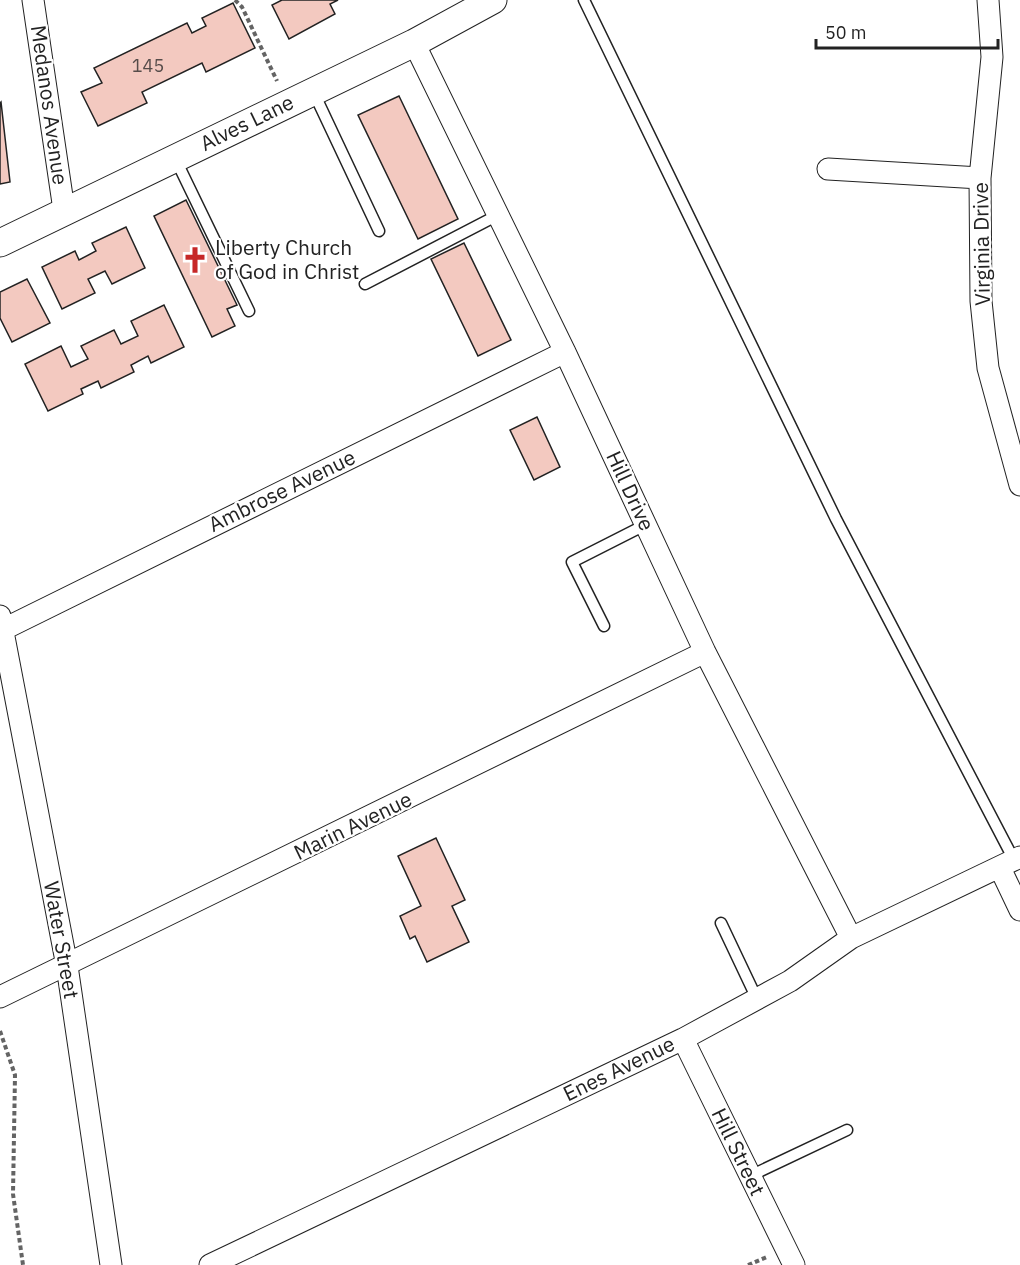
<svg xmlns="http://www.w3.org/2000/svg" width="1020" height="1265" font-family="'IBM Plex Sans',sans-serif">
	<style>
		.building { fill: #f3c9c0; stroke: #222; stroke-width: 1.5 }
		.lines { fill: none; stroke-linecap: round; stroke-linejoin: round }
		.service-casing { stroke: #222; stroke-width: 13 }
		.minor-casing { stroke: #222; stroke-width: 23 }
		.tertiary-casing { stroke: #222; stroke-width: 29 }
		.path { stroke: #646464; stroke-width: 4; stroke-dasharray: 4.5 3; stroke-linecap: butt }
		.service { stroke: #fff; stroke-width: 10 }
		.minor { stroke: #fff; stroke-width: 21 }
		.tertiary { stroke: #fff; stroke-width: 27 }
		.labels { text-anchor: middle; stroke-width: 4.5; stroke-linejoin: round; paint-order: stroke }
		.number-label { font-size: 18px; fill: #564c4a }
		.street-label { font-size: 21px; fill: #222; stroke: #fff }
		.poi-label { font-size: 21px; fill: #222; stroke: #fff; text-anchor: start }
	</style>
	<rect width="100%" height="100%" fill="#fff"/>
	<path class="building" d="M 282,0 L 338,0 L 330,4 L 335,14 L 289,39 L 272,5 Z
		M 233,3 L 255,48 L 206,72 L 202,63 L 142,92 L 147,103 L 98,126 L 81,92 L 102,83 L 94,68 L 187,23 L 192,33 L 206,26 L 202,18 Z
		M 399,96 L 458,219 L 418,239 L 358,115 Z
		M 1,102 L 10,182 L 0,184 L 0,103 Z
		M 186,200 L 237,305 L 227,309 L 235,326 L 212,337 L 154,216 Z
		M 126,227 L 145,268 L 112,284 L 105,271 L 88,279 L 95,293 L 62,309 L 42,267 L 75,251 L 79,260 L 96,251 L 92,243 Z
		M 464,243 L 511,340 L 478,356 L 431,259 Z
		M 27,279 L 50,323 L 12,342 L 0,318 L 0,292 Z
		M 164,305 L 184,347 L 151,363 L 148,356 L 131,365 L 134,372 L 101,388 L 98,381 L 81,389 L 83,394 L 48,411 L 25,364 L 61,346 L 71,367 L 88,359 L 81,346 L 114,330 L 121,344 L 138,336 L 131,321 Z
		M 537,417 L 560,467 L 534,480 L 510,430 Z
		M 436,838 L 465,900 L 452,906 L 469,942 L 427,962 L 415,936 L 410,939 L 400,916 L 421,906 L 398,856 Z"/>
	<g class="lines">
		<defs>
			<path id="service" d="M 584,0 L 836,519 L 1014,860
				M 313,91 L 379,231
				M 175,158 L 249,311
				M 365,284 L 498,215
				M 604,626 L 572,562 L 645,525
				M 721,923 L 757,999
				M 750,1176 L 847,1130"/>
			<path id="minor" d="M 33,0 L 64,210
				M 988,0 L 992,57 L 980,178 L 981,301 L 988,368 L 1020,485
				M 414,43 L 565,352 L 705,652 L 851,938
				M 828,169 L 980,178
				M 0,616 L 67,966 L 111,1265
				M 0,631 L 565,352
				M 1000,868 L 1020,910
				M 0,997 L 705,652
				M 683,1039 L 794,1265
				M 210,1265 L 683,1039 L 790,981 L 851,938 L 1020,857"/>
			<path id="tertiary" d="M 0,243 L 414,43 L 493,0"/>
		</defs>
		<use href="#service" class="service-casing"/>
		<use href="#minor" class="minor-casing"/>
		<use href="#tertiary" class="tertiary-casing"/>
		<path class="path" d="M 235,0 L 242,7 L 277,81
			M 0,1031 L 15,1075 L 13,1194 L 23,1265
			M 748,1265 L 767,1257"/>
		<use href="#service" class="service"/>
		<use href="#minor" class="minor"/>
		<use href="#tertiary" class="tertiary"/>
	</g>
	<defs>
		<symbol id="church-bare" viewBox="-9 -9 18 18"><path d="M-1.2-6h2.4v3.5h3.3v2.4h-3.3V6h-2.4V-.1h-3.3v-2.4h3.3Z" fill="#c62828" stroke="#fff" stroke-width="2.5" paint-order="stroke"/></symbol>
	</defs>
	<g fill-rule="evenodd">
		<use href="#church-bare" x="176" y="241" width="38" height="38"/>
	</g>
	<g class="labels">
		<g class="number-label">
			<text x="148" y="72">145</text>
		</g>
		<g class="street-label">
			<text transform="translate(49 105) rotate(82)" y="7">Medanos Avenue</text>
			<text transform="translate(247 123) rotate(-26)" y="7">Alves Lane</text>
			<text transform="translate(982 244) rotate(-91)" y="7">Virginia Drive</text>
			<text transform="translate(282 491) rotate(-26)" y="7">Ambrose Avenue</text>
			<text transform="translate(630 491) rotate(65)" y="7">Hill Drive</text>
			<text transform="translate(353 826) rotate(-26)" y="7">Marin Avenue</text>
			<text transform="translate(61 940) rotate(80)" y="7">Water Street</text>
			<text transform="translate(619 1069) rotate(-26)" y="7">Enes Avenue</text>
			<text transform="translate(738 1152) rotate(64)" y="7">Hill Street</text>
		</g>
		<g class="poi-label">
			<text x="215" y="255">Liberty Church<tspan x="215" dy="24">of God in Christ</tspan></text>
		</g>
	</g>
	<path d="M816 39v9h182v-9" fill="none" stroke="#222222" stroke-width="3"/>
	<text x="825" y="39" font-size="18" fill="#222222" stroke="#ffffff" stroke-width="4.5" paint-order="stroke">50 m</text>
</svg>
